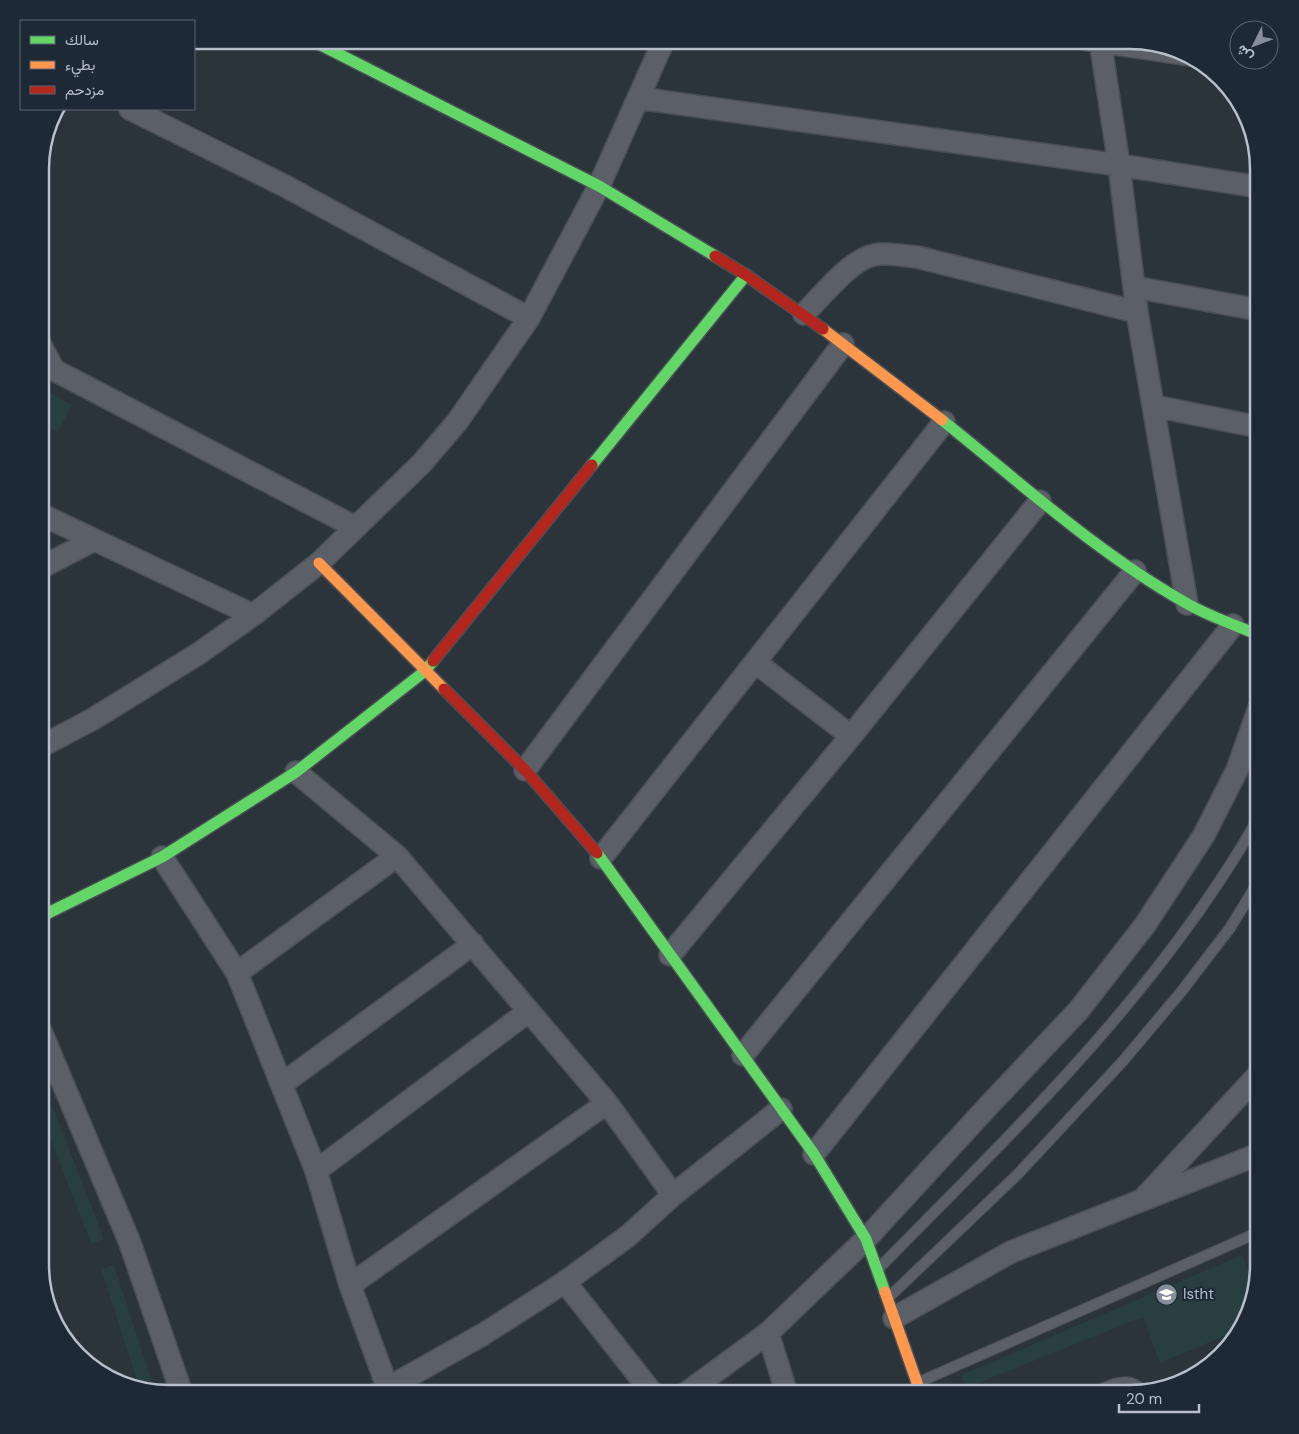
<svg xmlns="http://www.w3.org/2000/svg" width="1299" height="1434" font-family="'DM Sans',Vazirmatn,sans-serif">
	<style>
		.green { fill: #283e41 }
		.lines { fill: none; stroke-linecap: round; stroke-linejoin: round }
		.lane-casing { stroke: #494f55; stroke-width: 12 }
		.street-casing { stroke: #494f55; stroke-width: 24 }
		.fast-casing { stroke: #494f55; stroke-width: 14 }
		.slow-casing { stroke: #494f55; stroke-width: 14 }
		.jam-casing { stroke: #494f55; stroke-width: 14 }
		.lane { stroke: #5b6068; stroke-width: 10 }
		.street { stroke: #5b6068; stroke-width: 21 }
		.fast { stroke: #63d668; stroke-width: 11 }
		.slow { stroke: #ff974d; stroke-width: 11 }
		.jam { stroke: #b3261e; stroke-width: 11 }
		.labels { text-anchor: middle; stroke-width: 4; stroke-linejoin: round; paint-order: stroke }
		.poi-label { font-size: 15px; fill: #b6bfcb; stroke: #1e2936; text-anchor: start }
		.rim { fill: none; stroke: #b6bfcb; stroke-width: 2.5 }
	</style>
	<rect width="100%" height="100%" fill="#2b333b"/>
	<path class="green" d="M 40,387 L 72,405 L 58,432 L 40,424 Z
		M 52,1104 L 104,1239 L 91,1244 L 40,1111 L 40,1109 Z
		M 1242,1255 L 1254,1286 L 1246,1322 L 1236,1335 L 1234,1332 L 1160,1363 L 1143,1317 L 966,1388 L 961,1375 Z
		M 114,1265 L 155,1391 L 139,1387 L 101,1269 Z"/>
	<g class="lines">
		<defs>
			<path id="lane" d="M 878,1269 C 1017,1128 1161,990 1259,817
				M 888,1298 L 1018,1174 L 1123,1061 L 1181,992 L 1230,928 L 1259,881
				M 917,1383 L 1259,1232
				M 1164,1388 L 1179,1383
				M 1089,1394 C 1101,1390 1119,1379 1131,1383 C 1138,1385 1142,1391 1150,1391"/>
			<path id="street" d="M 1088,40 L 1190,55
				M 1100,40 L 1119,165 L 1137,312 L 1187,604
				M 638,98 L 1119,165 L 1259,187
				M 130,109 L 285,186 L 529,318
				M 1134,287 L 1259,310
				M 804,314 C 821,297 851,259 874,255 C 888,252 903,256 917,257 L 1137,312
				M 40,344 L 54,370 L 355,527
				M 1154,406 L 1259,427
				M 40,514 L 253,615
				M 40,568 L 94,540
				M 755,662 L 851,736
				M 40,747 L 93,719 L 198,654 L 253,615 L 319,563 L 422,463 L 457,422 L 529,318 L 599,186 L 664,40
				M 525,770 L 843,344
				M 296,772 L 397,856 L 607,1103 L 673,1195
				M 162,857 L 237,973 L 316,1171 L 350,1285 L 388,1389
				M 601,858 L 944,422
				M 670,955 L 851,736 L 1040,501
				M 237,973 L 397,856
				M 40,1029 L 130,1243 L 182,1394
				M 743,1055 L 1135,571
				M 282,1084 L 473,944
				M 814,1154 L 1233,625
				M 316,1171 L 529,1011
				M 1146,1196 L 1259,1074
				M 565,1282 L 653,1394
				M 350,1285 L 607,1103
				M 894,1318 L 1011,1252 L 1259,1154
				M 768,1333 L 787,1394
				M 377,1394 L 482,1335 L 565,1282 L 628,1236 L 673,1195 L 781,1109
				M 685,1394 L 768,1333 L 866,1239 L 991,1103 L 1078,1011 L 1145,925 L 1204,835 L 1237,770 L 1259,708"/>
			<path id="fast" d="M 311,40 L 599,186 L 715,256
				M 942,420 C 1021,483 1097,553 1186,603 C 1208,616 1235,625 1259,635
				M 592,465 L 746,275
				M 597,853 L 814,1154 L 866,1239 L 885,1292
				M 40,917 L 162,857 L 296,772 L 425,671 L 433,661"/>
			<path id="slow" d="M 823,329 L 942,420
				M 319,563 L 444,689
				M 885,1292 L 921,1394"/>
			<path id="jam" d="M 715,256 L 746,275 L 823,329
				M 433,661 L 592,465
				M 444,689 L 525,770 L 597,853"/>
		</defs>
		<use href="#lane" class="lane-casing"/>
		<use href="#street" class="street-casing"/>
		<use href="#fast" class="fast-casing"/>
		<use href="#slow" class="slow-casing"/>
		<use href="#jam" class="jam-casing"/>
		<use href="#lane" class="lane"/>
		<use href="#street" class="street"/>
		<use href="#fast" class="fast"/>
		<use href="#slow" class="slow"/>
		<use href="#jam" class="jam"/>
	</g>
	<defs>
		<symbol id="university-disc" viewBox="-11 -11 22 22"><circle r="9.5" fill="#858e99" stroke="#1e2936"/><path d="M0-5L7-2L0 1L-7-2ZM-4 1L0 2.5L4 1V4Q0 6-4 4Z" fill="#fff"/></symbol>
	</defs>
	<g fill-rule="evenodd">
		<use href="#university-disc" x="1154" y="1282" width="25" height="25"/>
	</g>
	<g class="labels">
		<g class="poi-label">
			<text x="1183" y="1299">Istht</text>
		</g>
	</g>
	<path d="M0 0H1299V1434H0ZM169 49H1130A120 120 0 0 1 1250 169V1265A120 120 0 0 1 1130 1385H169A120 120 0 0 1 49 1265V169A120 120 0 0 1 169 49Z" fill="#1e2936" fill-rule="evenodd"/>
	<path class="rim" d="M169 49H1130A120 120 0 0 1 1250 169V1265A120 120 0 0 1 1130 1385H169A120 120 0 0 1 49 1265V169A120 120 0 0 1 169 49Z"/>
	<rect x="20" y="20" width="175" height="90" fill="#1e2936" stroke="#5b6572"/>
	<rect x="30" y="36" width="25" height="8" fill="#63d668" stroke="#5b6572"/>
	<text x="65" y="45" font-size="15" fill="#b6bfcb">سالك</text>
	<rect x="30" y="61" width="25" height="8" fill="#ff974d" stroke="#5b6572"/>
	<text x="65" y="70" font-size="15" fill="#b6bfcb">بطيء</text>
	<rect x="30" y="86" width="25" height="8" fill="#b3261e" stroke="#5b6572"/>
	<text x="65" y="95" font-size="15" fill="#b6bfcb">مزدحم</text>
	<g transform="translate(1254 45) rotate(228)"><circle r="24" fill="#1e2936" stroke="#5b6572"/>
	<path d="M0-4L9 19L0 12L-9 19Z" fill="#858e99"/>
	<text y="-8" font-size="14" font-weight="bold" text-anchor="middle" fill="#b6bfcb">ش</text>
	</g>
	<path d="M1119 1404v8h80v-8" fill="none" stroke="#b6bfcb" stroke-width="2.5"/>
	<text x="1126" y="1404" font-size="15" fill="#b6bfcb" stroke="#1e2936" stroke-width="4" paint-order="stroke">20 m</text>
</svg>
